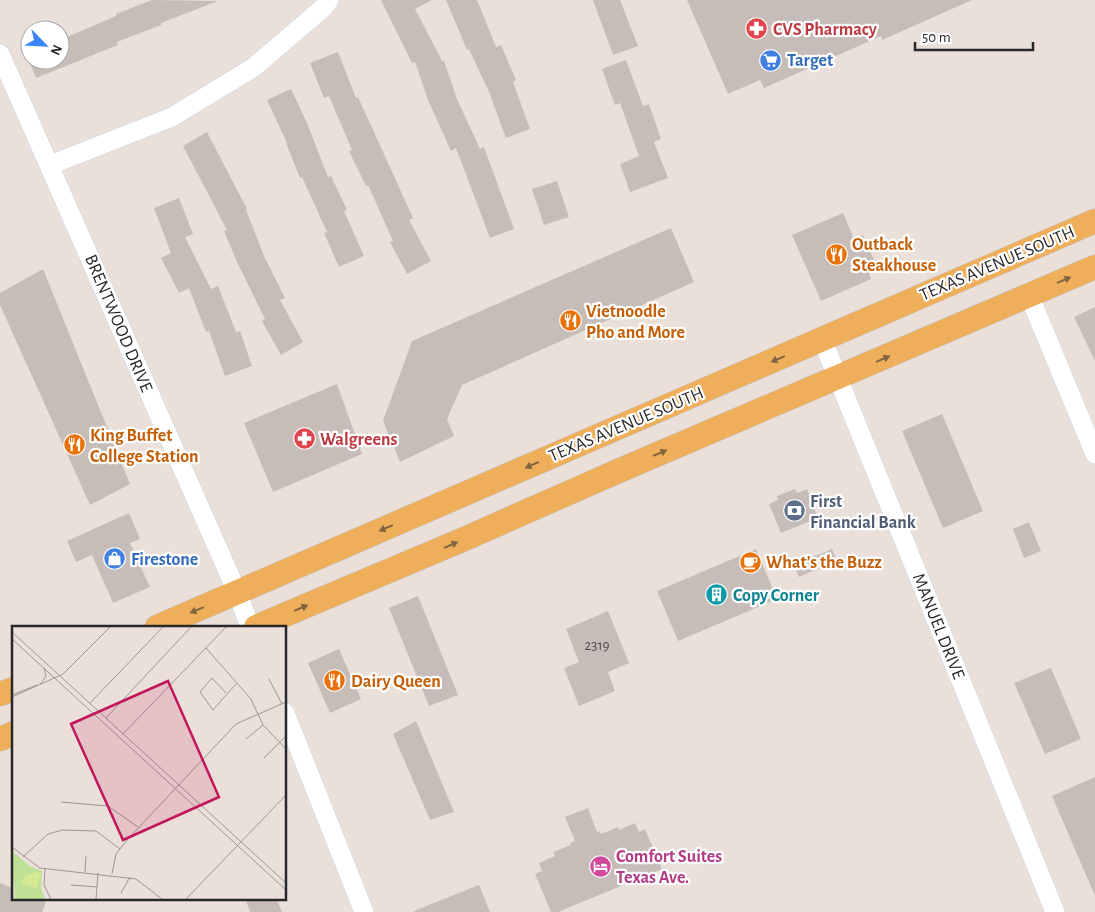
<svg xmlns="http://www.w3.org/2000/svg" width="1095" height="912" font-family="'Alegreya Sans',sans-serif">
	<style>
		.building { fill: #c6bdb9 }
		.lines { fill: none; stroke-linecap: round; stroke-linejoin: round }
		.minor-casing { stroke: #ccd3dd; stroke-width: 20 }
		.major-casing { stroke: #c3c3c3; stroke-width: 25 }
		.minor { stroke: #fff; stroke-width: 19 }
		.major { stroke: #efaf5a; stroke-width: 24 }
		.oneway { fill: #82653e }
		.labels { text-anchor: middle; stroke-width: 4.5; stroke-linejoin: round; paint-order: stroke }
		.number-label { font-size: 15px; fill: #504d4c }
		.health-label { font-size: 18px; font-weight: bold; fill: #be3a42; stroke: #fff; text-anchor: start }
		.shop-label { font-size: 18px; font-weight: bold; fill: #366cbe; stroke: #fff; text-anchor: start }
		.food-label { font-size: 18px; font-weight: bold; fill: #c56008; stroke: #fff; text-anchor: start }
		.street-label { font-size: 18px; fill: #282828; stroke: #fff }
		.service-label { font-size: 18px; font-weight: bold; fill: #4e5e75; stroke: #fff; text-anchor: start }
		.culture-label { font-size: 18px; font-weight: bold; fill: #0d838f; stroke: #fff; text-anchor: start }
		.hotel-label { font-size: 18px; font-weight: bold; fill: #b23c85; stroke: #fff; text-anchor: start }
		.inset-road { fill: none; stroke: #9c9692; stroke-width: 1 }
		.view { fill: #c2185b; fill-opacity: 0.15; stroke: #c2185b; stroke-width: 2.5 }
		.inset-edge { fill: none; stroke: #282828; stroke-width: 2.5 }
	</style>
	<rect width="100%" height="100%" fill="#eae0d9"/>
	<path class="building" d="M 152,0 L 218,1 L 161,23 L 161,25 L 117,42 L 118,45 L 36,78 L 29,60 L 60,60 L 60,40 L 116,16 L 116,14 Z
		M 381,0 L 432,0 L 415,9 L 442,61 L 444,61 L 457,99 L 480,149 L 484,147 L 514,229 L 490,238 L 456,148 L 451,151 L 428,100 L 415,62 L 412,63 Z
		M 446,0 L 477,0 L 496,47 L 501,45 L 516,80 L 513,82 L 530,129 L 506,138 L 489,92 L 469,49 L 467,50 Z
		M 593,0 L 620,0 L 638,46 L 613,55 Z
		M 687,0 L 972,0 L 882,40 L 881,36 L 764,88 L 760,80 L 728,94 Z
		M 338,52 L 356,98 L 358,97 L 413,218 L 409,220 L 431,261 L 407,274 L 390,242 L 393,241 L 368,185 L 366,186 L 349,151 L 352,150 L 329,96 L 324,98 L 310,63 Z
		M 626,60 L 643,106 L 649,104 L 661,139 L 654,142 L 668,178 L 630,192 L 620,164 L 639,156 L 620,103 L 615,105 L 602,69 Z
		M 291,89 L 307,123 L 328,177 L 331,176 L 347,210 L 344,211 L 364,256 L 339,267 L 324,233 L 327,232 L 302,177 L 300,178 L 286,143 L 287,143 L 267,100 Z
		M 207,132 L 247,209 L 246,210 L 264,256 L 285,298 L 280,300 L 303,342 L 281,355 L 262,321 L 265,319 L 237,262 L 224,231 L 227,230 L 183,146 Z
		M 557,181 L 569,217 L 544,225 L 532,189 Z
		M 179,198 L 193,234 L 185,237 L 211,289 L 218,286 L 236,332 L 240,331 L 252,366 L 225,376 L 209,331 L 206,332 L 189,288 L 179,293 L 161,258 L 171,253 L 154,208 Z
		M 843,213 L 854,239 L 863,235 L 878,269 L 869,273 L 871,279 L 821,301 L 792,235 Z
		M 671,228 L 694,282 L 462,385 L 447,419 L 454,436 L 400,462 L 383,421 L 412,341 Z
		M 43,269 L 130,484 L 90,505 L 0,305 L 0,293 Z
		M 1095,307 L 1095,361 L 1074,317 Z
		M 337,384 L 362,454 L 273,492 L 244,423 Z
		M 942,414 L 983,511 L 943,528 L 902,431 Z
		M 795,489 L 797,493 L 807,489 L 818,518 L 781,533 L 769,504 L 778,500 L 777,496 Z
		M 129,513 L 140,539 L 130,543 L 150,587 L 113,603 L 92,555 L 76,562 L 67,541 Z
		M 1029,522 L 1041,551 L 1024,558 L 1013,529 Z
		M 756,549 L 777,599 L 678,641 L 657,591 Z
		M 832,549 L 837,561 L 799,577 L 794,565 Z
		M 418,596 L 458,695 L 429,706 L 389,608 Z
		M 608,611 L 629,663 L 608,672 L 615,691 L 579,706 L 564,668 L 579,662 L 566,629 Z
		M 339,649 L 361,699 L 330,713 L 308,663 Z
		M 1051,668 L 1081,739 L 1045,754 L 1014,683 Z
		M 416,721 L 454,812 L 430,820 L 393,734 Z
		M 1095,777 L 1095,896 L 1052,796 Z
		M 588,808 L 597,832 L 600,831 L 601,834 L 618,827 L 619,830 L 635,823 L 639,832 L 645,829 L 662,869 L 558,912 L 551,912 L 535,874 L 542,871 L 539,863 L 555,856 L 553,852 L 571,845 L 570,843 L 575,841 L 565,817 Z
		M 0,883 L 14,889 L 14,898 L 38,898 L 46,902 L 42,912 L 0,912 Z
		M 479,885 L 490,912 L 414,912 L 414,911 Z
		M 245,898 L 276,898 L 282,912 L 250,912 Z"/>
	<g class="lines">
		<defs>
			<path id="minor" d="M 0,54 L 237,592 L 250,627
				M 50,165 L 172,117 L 254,67 L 324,7 L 329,0
				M 1029,295 L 1095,454
				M 822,339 L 1055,912
				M 285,713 L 364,912"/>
			<path id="major" d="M 157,627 L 1095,221
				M 256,627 L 462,540 L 616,472 L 1095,267
				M 0,694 L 14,689
				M 0,739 L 14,733"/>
		</defs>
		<use href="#minor" class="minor-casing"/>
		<use href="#major" class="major-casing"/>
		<use href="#minor" class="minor"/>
		<use href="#major" class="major"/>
	</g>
	<defs><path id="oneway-solid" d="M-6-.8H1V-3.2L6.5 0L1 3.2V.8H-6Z" transform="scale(1.25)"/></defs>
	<g class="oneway">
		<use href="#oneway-solid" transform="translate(1064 280) rotate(-23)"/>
		<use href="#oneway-solid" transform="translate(778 359) rotate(157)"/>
		<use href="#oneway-solid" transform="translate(883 359) rotate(-23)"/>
		<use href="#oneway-solid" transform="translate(660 453) rotate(-23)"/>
		<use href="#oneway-solid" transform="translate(532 465) rotate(156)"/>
		<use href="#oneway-solid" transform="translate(386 528) rotate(157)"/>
		<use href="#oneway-solid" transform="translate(451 545) rotate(-23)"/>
		<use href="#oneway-solid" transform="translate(301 608) rotate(-23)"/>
		<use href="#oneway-solid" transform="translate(197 610) rotate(157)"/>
	</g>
	<defs>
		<symbol id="pharmacy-disc" viewBox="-11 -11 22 22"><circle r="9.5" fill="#e0444e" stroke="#fff"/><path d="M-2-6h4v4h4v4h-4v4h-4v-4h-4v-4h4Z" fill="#fff"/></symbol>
		<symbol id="supermarket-disc" viewBox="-11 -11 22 22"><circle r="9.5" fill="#3f7fe0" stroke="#fff"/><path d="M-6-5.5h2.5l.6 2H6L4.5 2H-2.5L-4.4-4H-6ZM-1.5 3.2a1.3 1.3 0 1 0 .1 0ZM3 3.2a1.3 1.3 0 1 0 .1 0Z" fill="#fff"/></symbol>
		<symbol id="restaurant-disc" viewBox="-11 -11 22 22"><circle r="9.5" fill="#e8710a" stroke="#fff"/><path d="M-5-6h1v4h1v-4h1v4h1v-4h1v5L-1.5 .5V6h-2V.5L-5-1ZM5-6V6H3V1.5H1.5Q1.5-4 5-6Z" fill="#fff"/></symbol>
		<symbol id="bank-disc" viewBox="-11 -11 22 22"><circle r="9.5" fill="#5c6f8a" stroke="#fff"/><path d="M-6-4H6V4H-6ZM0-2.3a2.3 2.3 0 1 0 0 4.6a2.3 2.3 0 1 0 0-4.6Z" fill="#fff"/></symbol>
		<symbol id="shop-disc" viewBox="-11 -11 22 22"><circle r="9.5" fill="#3f7fe0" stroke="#fff"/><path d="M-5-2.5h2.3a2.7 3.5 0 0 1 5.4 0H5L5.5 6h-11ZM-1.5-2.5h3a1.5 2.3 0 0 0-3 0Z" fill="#fff"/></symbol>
		<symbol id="cafe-disc" viewBox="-11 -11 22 22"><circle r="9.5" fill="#e8710a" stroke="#fff"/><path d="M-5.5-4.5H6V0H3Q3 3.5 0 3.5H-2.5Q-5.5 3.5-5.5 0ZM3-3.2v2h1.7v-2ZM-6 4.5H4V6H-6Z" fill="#fff"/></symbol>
		<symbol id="building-disc" viewBox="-11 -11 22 22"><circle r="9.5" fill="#0f9aa8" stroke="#fff"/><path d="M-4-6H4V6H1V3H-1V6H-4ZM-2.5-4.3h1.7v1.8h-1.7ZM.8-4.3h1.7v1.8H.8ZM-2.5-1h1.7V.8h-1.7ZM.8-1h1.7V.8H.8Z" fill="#fff"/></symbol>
		<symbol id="hotel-disc" viewBox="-11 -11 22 22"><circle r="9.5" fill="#d1479c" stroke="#fff"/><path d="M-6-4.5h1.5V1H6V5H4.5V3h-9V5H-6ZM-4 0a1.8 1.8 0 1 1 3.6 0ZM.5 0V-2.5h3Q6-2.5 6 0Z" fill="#fff"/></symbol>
	</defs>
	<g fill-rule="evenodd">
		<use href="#pharmacy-disc" x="744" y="16" width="25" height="25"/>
		<use href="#supermarket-disc" x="758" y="48" width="25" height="25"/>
		<use href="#restaurant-disc" x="824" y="242" width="25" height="25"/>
		<use href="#restaurant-disc" x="558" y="308" width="25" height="25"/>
		<use href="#pharmacy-disc" x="292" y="426" width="25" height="25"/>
		<use href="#restaurant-disc" x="62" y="432" width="25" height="25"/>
		<use href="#bank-disc" x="782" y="498" width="25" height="25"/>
		<use href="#shop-disc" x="102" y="546" width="25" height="25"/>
		<use href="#cafe-disc" x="738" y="550" width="25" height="25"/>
		<use href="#building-disc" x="704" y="582" width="25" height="25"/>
		<use href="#restaurant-disc" x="322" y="668" width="25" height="25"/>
		<use href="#hotel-disc" x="588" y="854" width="25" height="25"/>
	</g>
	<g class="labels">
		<g class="number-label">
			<text x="597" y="650">2319</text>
		</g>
		<g class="health-label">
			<text x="773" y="35">CVS Pharmacy</text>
			<text x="320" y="445">Walgreens</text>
		</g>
		<g class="shop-label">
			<text x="787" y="66">Target</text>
			<text x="131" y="565">Firestone</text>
		</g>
		<g class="food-label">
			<text x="852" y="250">Outback<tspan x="852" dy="21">Steakhouse</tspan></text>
			<text x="586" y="317">Vietnoodle<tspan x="586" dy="21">Pho and More</tspan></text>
			<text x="90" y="441">King Buffet<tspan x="90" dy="21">College Station</tspan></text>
			<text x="766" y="568">What's the Buzz</text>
			<text x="351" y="687">Dairy Queen</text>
		</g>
		<g class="street-label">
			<text transform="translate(997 263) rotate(-23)" y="6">TEXAS AVENUE SOUTH</text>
			<text transform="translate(119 323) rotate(67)" y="6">BRENTWOOD DRIVE</text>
			<text transform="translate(626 424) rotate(-23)" y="6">TEXAS AVENUE SOUTH</text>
			<text transform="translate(939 626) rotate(68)" y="6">MANUEL DRIVE</text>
		</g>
		<g class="service-label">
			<text x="810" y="507">First<tspan x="810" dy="21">Financial Bank</tspan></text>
		</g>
		<g class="culture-label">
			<text x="733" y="601">Copy Corner</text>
		</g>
		<g class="hotel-label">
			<text x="616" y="862">Comfort Suites<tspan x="616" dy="21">Texas Ave.</tspan></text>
		</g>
	</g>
	<g transform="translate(12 626)">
		<rect width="274" height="274" fill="#eae0d9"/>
		<path d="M 0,225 L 19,241 L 30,245 L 29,262 L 33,273 L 3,273 Z" fill="#bee195"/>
		<path d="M 24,246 L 29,247 L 25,262 L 8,257 L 13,250 Z" fill="#d5e991"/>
		<path class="inset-road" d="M 0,6 L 274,257M 0,13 L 274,264M 194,22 L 239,73 L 251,99 L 274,123M 257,53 L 270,78M 28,59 L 34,50 L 32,42M 214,67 L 200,52 L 188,66 L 201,84 L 224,58M 0,69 L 25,59M 0,71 L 51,48 L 98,1M 78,77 L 151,1M 94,92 L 179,1M 111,108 L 214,1M 234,113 L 251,99M 252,132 L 274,110M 49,176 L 96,180 L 126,201M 0,221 L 28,242 L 124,253 L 150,273M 11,231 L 36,208 L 50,204 L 84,205 L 108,223M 33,242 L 32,259 L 39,273M 73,246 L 74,230M 100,248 L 104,228 L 116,213 L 224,98 L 274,76M 59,259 L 85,261M 109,267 L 118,251M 84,273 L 86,247M 174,273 L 274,169"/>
		<path class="view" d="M 156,55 L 207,171 L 111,214 L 59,98 Z"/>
		<rect width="274" height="274" class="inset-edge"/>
	</g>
	<g transform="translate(45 45) rotate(114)"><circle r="24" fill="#ffffff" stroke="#a9a9a9"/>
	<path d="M0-4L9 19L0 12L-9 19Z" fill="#3982f8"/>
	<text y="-8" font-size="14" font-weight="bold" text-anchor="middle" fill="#282828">N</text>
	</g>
	<path d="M915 42v8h118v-8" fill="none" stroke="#282828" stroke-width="2.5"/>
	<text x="922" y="42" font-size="15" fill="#282828" stroke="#ffffff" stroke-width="4" paint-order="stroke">50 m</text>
</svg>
